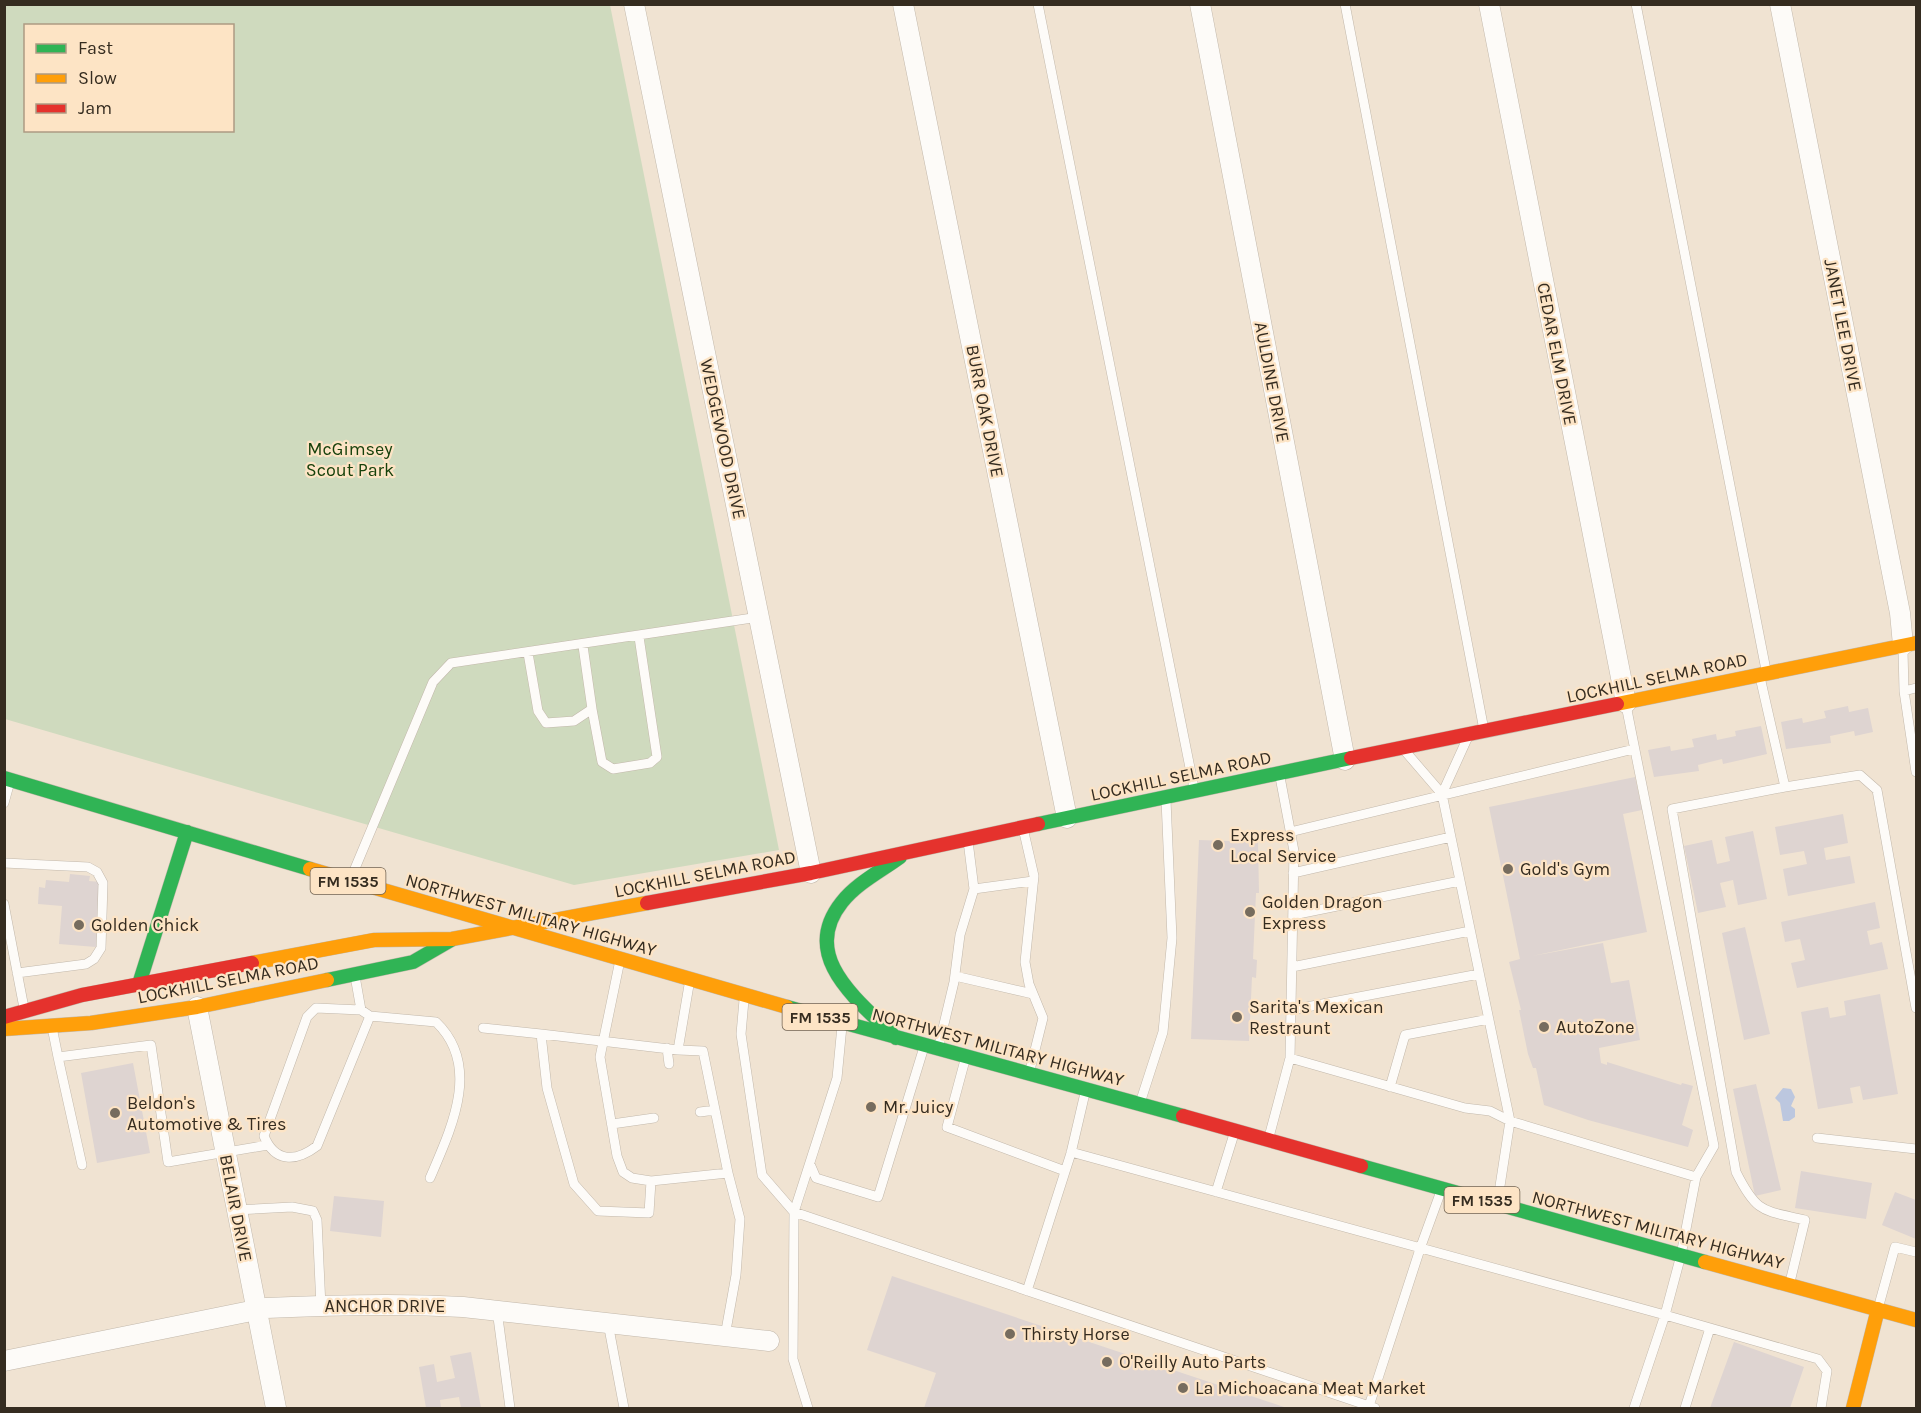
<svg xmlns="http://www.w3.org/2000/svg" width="1921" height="1413" font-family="Karla,sans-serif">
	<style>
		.green { fill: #cfdabe; fill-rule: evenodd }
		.water { fill: #bcc7df }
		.building { fill: #ded4d1 }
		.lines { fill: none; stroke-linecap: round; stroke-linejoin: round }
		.lane-casing { stroke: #c2b8ab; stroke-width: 10 }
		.street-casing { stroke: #c2b8ab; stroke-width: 21 }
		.fast-casing { stroke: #c2b8ab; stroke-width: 15 }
		.slow-casing { stroke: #c2b8ab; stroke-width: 15 }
		.jam-casing { stroke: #c2b8ab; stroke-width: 15 }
		.lane { stroke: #fdfbf8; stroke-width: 9 }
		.street { stroke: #fdfbf8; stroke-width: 20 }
		.fast { stroke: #30b455; stroke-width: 14 }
		.slow { stroke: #ff9f0a; stroke-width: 14 }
		.jam { stroke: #e5322d; stroke-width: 14 }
		.poi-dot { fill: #766c5e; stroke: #fde4c5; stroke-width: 2 }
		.labels { text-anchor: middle; stroke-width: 4.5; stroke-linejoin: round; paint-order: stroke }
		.shield { fill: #fde4c5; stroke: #716352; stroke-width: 1.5 }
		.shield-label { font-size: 16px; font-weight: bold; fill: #352c20 }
		.street-label { font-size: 18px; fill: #352c20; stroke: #fde4c5 }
		.park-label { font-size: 18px; fill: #16410b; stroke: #fde4c5 }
		.poi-label { font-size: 18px; fill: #352c20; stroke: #fde4c5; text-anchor: start }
	</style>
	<rect width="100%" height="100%" fill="#f0e3d2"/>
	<path class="green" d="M 4,5 L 610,5 L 779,850 L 574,885 L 5,719 ZM 26,26 L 232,26 L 232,130 L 26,130 Z"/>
	<path class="water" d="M 1783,1088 L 1791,1089 L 1795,1097 L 1791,1106 L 1795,1109 L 1795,1117 L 1789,1121 L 1783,1121 L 1780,1103 L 1775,1098 Z"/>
	<path class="building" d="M 1848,706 L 1849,712 L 1868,708 L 1873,732 L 1855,736 L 1854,731 L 1830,736 L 1831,743 L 1786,749 L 1781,722 L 1802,718 L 1803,723 L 1826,718 L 1824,711 Z
		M 1761,726 L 1767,754 L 1723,764 L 1722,759 L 1698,765 L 1699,771 L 1654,777 L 1648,750 L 1670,746 L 1671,751 L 1694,747 L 1692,739 L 1716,734 L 1717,740 L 1736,736 L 1735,731 Z
		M 1635,777 L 1642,810 L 1623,814 L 1647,932 L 1532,956 L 1603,943 L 1611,983 L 1629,980 L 1640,1040 L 1599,1048 L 1601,1063 L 1607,1065 L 1607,1062 L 1681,1085 L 1682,1083 L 1693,1086 L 1682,1125 L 1693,1130 L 1688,1147 L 1588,1120 L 1544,1105 L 1536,1068 L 1533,1068 L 1528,1054 L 1519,1010 L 1521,1010 L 1509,962 L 1520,959 L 1489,807 Z
		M 1843,814 L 1848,843 L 1824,848 L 1826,860 L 1850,856 L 1855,883 L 1788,896 L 1783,869 L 1807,864 L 1804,851 L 1780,855 L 1775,827 Z
		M 1753,831 L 1767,899 L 1738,905 L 1733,880 L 1720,883 L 1726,907 L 1698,913 L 1684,846 L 1712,840 L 1717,864 L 1730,861 L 1725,837 Z
		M 1199,840 L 1258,842 L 1259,893 L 1256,893 L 1253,959 L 1257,960 L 1256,978 L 1252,977 L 1249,1041 L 1191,1039 Z
		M 70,874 L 90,876 L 89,881 L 101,882 L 96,947 L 59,944 L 62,906 L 38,904 L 39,887 L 45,888 L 46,880 L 69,882 Z
		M 1875,902 L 1880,928 L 1867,931 L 1870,945 L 1882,942 L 1888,969 L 1797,988 L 1791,963 L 1805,960 L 1800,939 L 1785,942 L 1781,922 Z
		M 1745,927 L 1770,1034 L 1744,1040 L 1722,933 Z
		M 1880,994 L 1898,1094 L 1863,1100 L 1860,1086 L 1850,1088 L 1853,1103 L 1818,1109 L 1801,1012 L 1828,1007 L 1830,1018 L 1846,1015 L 1844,1001 Z
		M 133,1063 L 150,1153 L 97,1163 L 81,1073 Z
		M 1756,1084 L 1781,1190 L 1755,1196 L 1733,1089 Z
		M 1801,1171 L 1872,1183 L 1866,1219 L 1795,1208 Z
		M 1895,1192 L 1916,1200 L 1916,1239 L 1882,1225 Z
		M 334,1196 L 384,1201 L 381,1237 L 330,1231 Z
		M 892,1276 L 1287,1408 L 924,1408 L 936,1373 L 867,1350 Z
		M 1734,1342 L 1804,1367 L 1790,1408 L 1710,1408 Z
		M 471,1352 L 481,1408 L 461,1408 L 459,1397 L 440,1400 L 441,1408 L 426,1408 L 419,1367 L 434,1364 L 437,1382 L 455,1378 L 450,1356 Z"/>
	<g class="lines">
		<defs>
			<path id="lane" d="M 1038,4 L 1194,788
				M 1345,4 L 1484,730
				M 1636,4 L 1766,670
				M 1903,650 L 1904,691 L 1916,772
				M 528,653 L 538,711 L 546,723 L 574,721 L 592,709 L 583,646
				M 1760,677 L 1785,787 L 1860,775 L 1877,790 L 1916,1008
				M 1904,691 L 1916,688
				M 592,709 L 602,762 L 613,769 L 650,763 L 657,757 L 639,637
				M 1405,751 L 1442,794 L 1510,1121 L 1498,1199
				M 1280,777 L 1294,851 L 1290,1058 L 1465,1108 L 1490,1111 L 1510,1121 L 1696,1177 L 1714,1146 L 1626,705
				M 1785,787 L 1672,809 L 1736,1172 C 1757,1214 1763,1210 1805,1220 L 1790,1282
				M 1442,794 L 1467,739
				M 4,803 L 9,785
				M 1023,828 L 1034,876 L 1025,962 L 1029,984 L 1043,1018 L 1030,1070
				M 1290,832 L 1634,749
				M 4,863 L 88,867 L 97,872 L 103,883 L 101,948 L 94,959 L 86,964 L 17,973
				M 1293,873 L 1451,837
				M 351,878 L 433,682 L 451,663 L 759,617
				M 974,889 L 1033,881
				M 4,904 L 24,1008
				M 1293,915 L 1460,881
				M 619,965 L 600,1057 L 617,1156 L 623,1172 L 632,1178 L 651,1181
				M 1292,967 L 1470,931
				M 355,976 L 361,1010 L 370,1016 L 436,1022 C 482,1066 451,1129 430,1178
				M 955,976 L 1033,994
				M 744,1000 L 741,1034 L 762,1175 L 794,1212
				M 361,1010 L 316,1008 L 307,1017 L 264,1136 C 275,1163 296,1162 317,1146 L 370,1016
				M 1291,1010 L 1479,974
				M 52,1027 L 58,1057 L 151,1045 L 168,1162 L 268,1145
				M 483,1028 L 541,1034
				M 939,1045 L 954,982 L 960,935 L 974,889 L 968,841
				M 667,1048 L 669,1064
				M 678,1050 L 703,1051 L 728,1173 L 651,1181 L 649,1213 L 598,1211 L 574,1184 L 547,1088 L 541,1034 L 678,1050 L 689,985
				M 58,1057 L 82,1165
				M 965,1060 L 947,1127 L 1065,1171
				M 1390,1087 L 1405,1035 L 1489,1019
				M 1141,1100 L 1163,1032 L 1172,938 L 1166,800
				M 700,1112 L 715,1110
				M 612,1124 L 654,1118
				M 1269,1137 L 1290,1058
				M 1817,1138 L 1916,1149
				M 1071,1152 L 1665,1315 L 1634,1408
				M 810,1164 L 816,1178 L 878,1197 L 924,1047
				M 1696,1177 L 1681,1255 L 1665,1315 L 1818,1359 L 1827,1371 L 1821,1408
				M 1216,1192 L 1234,1134
				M 236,1210 L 292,1207 L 313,1211 L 317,1220 L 321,1307
				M 794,1212 L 837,1078 L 842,1026
				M 1027,1291 L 1071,1153 L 1085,1093
				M 1879,1305 L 1895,1247 L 1916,1252
				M 497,1310 L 510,1408
				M 608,1323 L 624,1408
				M 725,1336 L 736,1275 L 740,1219 L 728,1173
				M 1369,1406 L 1421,1246 L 1441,1191
				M 808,1408 L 793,1359 L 794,1212 L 1375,1408
				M 1685,1408 L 1710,1328"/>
			<path id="street" d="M 634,4 L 811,873
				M 903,4 L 1067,818
				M 1200,4 L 1345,760
				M 1489,4 L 1626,703
				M 1780,4 L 1900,613 L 1903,645
				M 197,1007 L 276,1408
				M 4,1361 L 266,1308 C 331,1305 398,1303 463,1307 L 769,1341"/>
			<path id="fast" d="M 4,778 L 310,869
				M 1038,824 L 1351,758
				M 327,980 L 413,962 L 451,940
				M 139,984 L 187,832
				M 787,1007 L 1183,1116
				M 896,1038 C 859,1001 798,957 842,902 C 857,883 881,871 900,857
				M 1361,1166 L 1705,1262"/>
			<path id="slow" d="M 1617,704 L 1916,643
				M 310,869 L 787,1007
				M 252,963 L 374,940 L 452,939 L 647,903
				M 4,1029 L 91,1023 L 197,1007 L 327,980
				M 1705,1262 L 1916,1320
				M 1853,1408 L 1878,1309"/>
			<path id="jam" d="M 1351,758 L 1617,704
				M 647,903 L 811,873 L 1038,824
				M 4,1017 L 82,995 L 252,963
				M 1183,1116 L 1361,1166"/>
		</defs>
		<use href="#lane" class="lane-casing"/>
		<use href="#street" class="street-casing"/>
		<use href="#fast" class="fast-casing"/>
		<use href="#slow" class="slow-casing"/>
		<use href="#jam" class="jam-casing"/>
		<use href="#lane" class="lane"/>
		<use href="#street" class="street"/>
		<use href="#fast" class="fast"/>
		<use href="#slow" class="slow"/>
		<use href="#jam" class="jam"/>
	</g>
	<g class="poi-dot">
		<circle cx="1218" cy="845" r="6"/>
		<circle cx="1508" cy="869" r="6"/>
		<circle cx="1250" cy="912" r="6"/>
		<circle cx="79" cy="925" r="6"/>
		<circle cx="1237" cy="1017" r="6"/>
		<circle cx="1544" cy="1027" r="6"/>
		<circle cx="871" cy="1107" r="6"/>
		<circle cx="115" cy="1113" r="6"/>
		<circle cx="1010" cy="1334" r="6"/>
		<circle cx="1107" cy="1362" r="6"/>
		<circle cx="1183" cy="1388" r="6"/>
	</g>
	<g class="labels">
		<g class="shield">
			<rect x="310.5" y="868" width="75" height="26" rx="4.5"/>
			<rect x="782.5" y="1004" width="75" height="26" rx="4.5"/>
			<rect x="1444.5" y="1187" width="75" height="26" rx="4.5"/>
		</g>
		<g class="shield-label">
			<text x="348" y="887">FM 1535</text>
			<text x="820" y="1023">FM 1535</text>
			<text x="1482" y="1206">FM 1535</text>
		</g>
		<g class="street-label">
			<text transform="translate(1843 325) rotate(79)" y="6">JANET LEE DRIVE</text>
			<text transform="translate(1557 354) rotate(79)" y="6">CEDAR ELM DRIVE</text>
			<text transform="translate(1272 382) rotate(79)" y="6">AULDINE DRIVE</text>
			<text transform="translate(985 411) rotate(79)" y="6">BURR OAK DRIVE</text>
			<text transform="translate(723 439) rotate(78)" y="6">WEDGEWOOD DRIVE</text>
			<text transform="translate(1657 678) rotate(-12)" y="6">LOCKHILL SELMA ROAD</text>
			<text transform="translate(1181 776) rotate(-12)" y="6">LOCKHILL SELMA ROAD</text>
			<text transform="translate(705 874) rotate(-11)" y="6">LOCKHILL SELMA ROAD</text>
			<text transform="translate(531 915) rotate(16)" y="6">NORTHWEST MILITARY HIGHWAY</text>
			<text transform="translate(228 980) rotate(-11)" y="6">LOCKHILL SELMA ROAD</text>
			<text transform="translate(998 1047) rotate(15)" y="6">NORTHWEST MILITARY HIGHWAY</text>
			<text transform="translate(236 1208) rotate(79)" y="6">BELAIR DRIVE</text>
			<text transform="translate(1658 1230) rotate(15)" y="6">NORTHWEST MILITARY HIGHWAY</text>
			<text x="385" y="1312">ANCHOR DRIVE</text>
		</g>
		<g class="park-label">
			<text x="350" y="455">McGimsey<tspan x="350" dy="21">Scout Park</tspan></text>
		</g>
		<g class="poi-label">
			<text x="1230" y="841">Express<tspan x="1230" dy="21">Local Service</tspan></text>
			<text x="1520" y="875">Gold's Gym</text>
			<text x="1262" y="908">Golden Dragon<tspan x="1262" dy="21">Express</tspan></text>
			<text x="91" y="931">Golden Chick</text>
			<text x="1249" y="1013">Sarita's Mexican<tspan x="1249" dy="21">Restraunt</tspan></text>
			<text x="1556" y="1033">AutoZone</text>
			<text x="127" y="1109">Beldon's<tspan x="127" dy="21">Automotive &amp; Tires</tspan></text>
			<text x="883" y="1113">Mr. Juicy</text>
			<text x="1022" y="1340">Thirsty Horse</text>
			<text x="1119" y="1368">O'Reilly Auto Parts</text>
			<text x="1195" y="1394">La Michoacana Meat Market</text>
		</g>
	</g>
	<rect width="1921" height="1413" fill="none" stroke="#352c20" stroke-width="12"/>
	<rect x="24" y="24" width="210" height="108" fill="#fde4c5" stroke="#ad9a83" stroke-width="1.5"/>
	<rect x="36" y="44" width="30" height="9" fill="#30b455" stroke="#ad9a83" stroke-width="1.5"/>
	<text x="78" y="54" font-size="18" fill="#352c20">Fast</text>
	<rect x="36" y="74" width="30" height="9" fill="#ff9f0a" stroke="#ad9a83" stroke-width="1.5"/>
	<text x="78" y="84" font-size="18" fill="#352c20">Slow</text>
	<rect x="36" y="104" width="30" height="9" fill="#e5322d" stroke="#ad9a83" stroke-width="1.5"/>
	<text x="78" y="114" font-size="18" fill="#352c20">Jam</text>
</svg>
